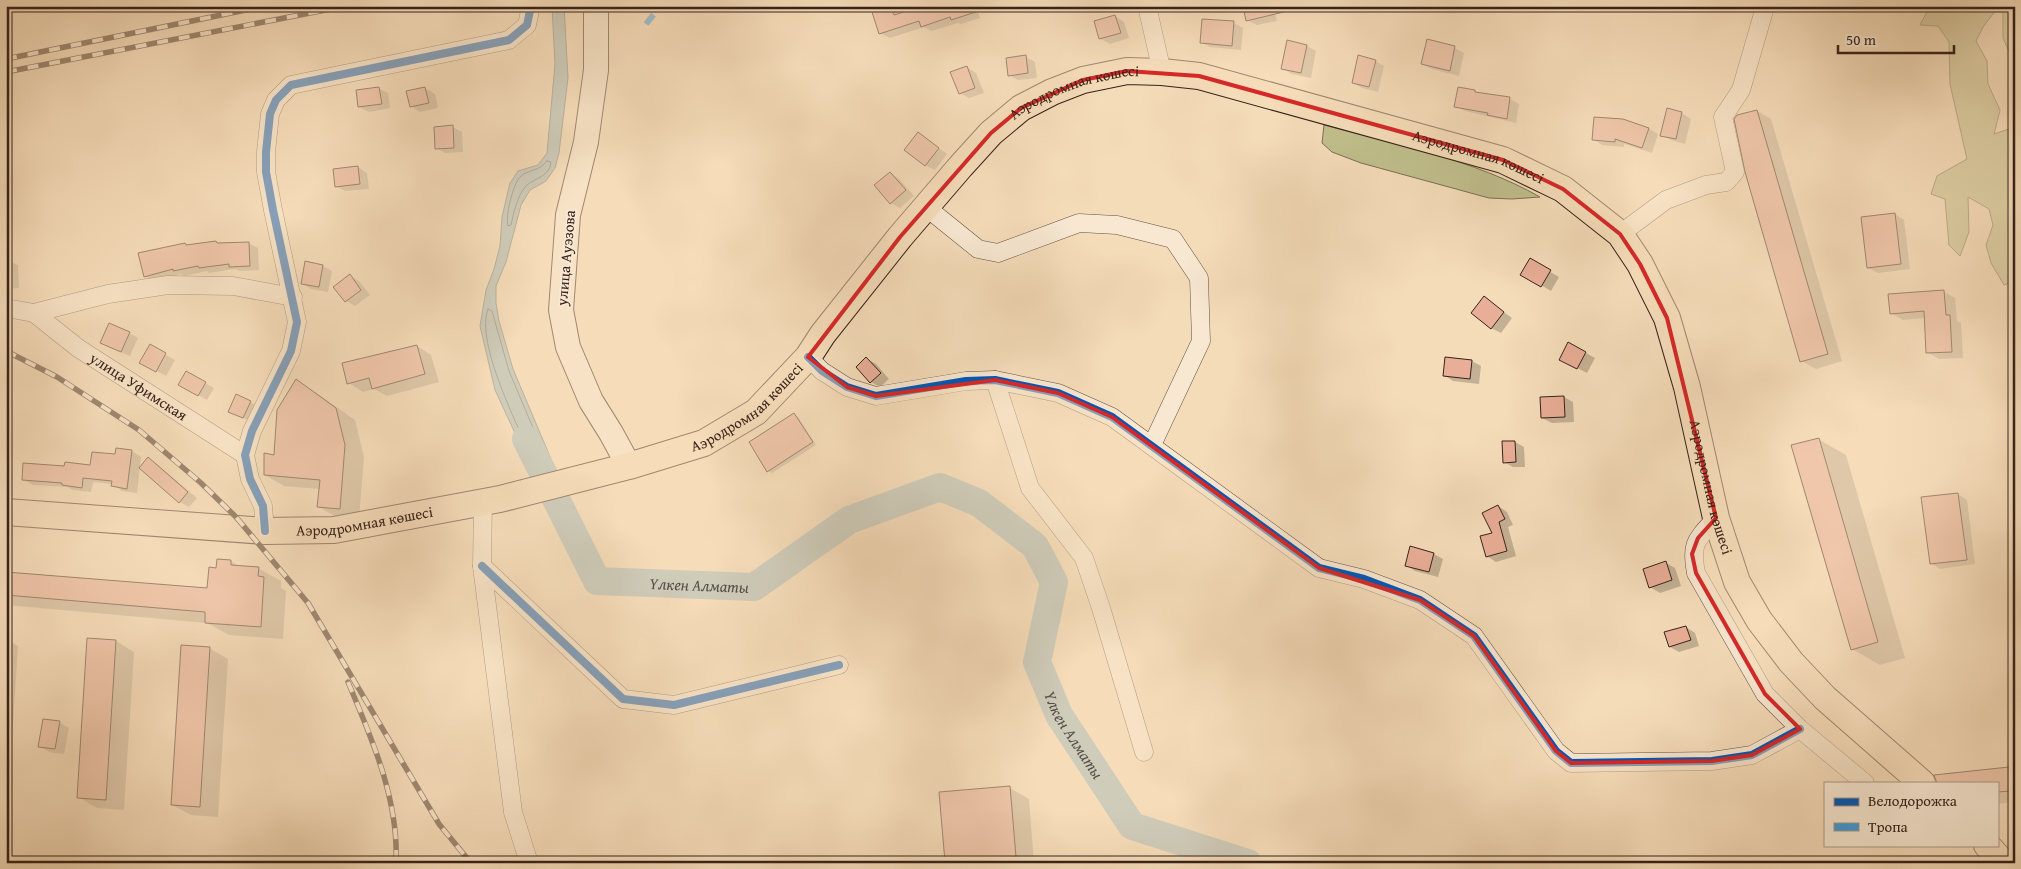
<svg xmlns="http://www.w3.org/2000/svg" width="2021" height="869" font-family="'Gentium Book Plus',serif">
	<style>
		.green { fill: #c0bf8c; stroke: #7c7053 }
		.water { fill: #a0b9ba; stroke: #767d7a }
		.shadow { fill: #0003 }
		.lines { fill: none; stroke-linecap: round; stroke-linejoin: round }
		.shore { stroke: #6c6e6a; stroke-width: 1 }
		.river { stroke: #a0b9ba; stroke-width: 28 }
		.building { fill: #e9ae97; stroke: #37221a }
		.street-casing { stroke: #665042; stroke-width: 19 }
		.secondary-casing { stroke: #37221a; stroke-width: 26 }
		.primary-casing { stroke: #37221a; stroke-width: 28 }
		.street { stroke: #f8e8d2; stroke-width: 18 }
		.secondary { stroke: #f8e8d2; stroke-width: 24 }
		.primary { stroke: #f5dcb9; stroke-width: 26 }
		.rail-casing { stroke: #37221a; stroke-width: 5.5 }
		.rail { stroke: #f8e8d2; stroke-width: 4; stroke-dasharray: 11; stroke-linecap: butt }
		.quiet { stroke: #3e9cdf; stroke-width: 6; stroke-dasharray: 12 6; stroke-linecap: butt }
		.cycleway-casing { stroke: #f8e8d2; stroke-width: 11 }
		.cycleway { stroke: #0057b8; stroke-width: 8 }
		.marked { fill: none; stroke: #d62828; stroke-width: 4; stroke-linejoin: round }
		.labels { text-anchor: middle; stroke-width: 4; stroke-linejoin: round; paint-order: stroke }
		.street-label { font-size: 15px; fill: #37221a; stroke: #f8e8d2 }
		.water-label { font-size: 16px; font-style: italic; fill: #564f4a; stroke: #f8e8d2 }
	</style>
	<rect width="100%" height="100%" fill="#f5dcb9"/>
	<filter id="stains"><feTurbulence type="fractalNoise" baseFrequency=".004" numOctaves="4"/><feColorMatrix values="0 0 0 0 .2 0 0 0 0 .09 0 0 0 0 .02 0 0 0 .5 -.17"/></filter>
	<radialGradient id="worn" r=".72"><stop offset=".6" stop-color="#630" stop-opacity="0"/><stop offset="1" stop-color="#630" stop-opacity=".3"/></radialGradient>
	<path class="green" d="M 1904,6 L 1999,6 L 1983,27 L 1976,41 L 1987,61 L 1988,84 L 2000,110 L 1994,134 L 2015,127 L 2015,186 L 2011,193 L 2015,224 L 2015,281 L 2004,285 L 1991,263 L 1986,245 L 1993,225 L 1989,209 L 1968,197 L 1969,232 L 1960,256 L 1949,245 L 1945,199 L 1931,194 L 1937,176 L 1967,159 L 1950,84 L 1949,42 L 1938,26 L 1920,25 L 1929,8 L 1908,9 Z
		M 2003,6 L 2015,6 L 2015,65 L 2003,38 Z
		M 1324,125 C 1395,144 1475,160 1540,197 L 1512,199 L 1489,198 L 1361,163 L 1332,152 L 1322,143 Z"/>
	<path class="water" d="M 552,6 L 564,6 L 568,78 L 559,153 L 555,168 L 546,181 L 530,190 L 521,205 L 506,262 L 496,286 L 496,303 L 499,321 L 513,369 L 554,466 L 534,474 L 495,390 L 480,326 L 486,290 L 494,269 L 500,246 L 502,217 L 510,183 L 518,171 L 538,165 L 547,153 L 555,64 Z"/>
	<path class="shadow" d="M 976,6 L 980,18 L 961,24 L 958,23 L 931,31 L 924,27 L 890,38 L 880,33 L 890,7 L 900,15 Z
		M 1273,6 L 1277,21 L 1257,25 L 1247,20 Z
		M 1115,16 L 1124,22 L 1129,38 L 1110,44 L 1101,39 L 1096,22 Z
		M 1234,23 L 1243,28 L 1241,50 L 1210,47 L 1201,42 Z
		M 1428,41 L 1455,48 L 1464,53 L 1459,76 L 1432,69 L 1422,64 Z
		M 1307,46 L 1316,51 L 1311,78 L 1292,74 L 1282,68 Z
		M 1026,57 L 1035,62 L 1037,78 L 1018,80 L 1009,75 Z
		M 1375,61 L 1384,66 L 1378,92 L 1362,88 L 1353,83 Z
		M 967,67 L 976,73 L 984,93 L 969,98 L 960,93 Z
		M 378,88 L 388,93 L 390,108 L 369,112 L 359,107 Z
		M 425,88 L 435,94 L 438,108 L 420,112 L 411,106 Z
		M 1475,92 L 1510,99 L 1519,104 L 1516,123 L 1465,111 L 1456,106 Z
		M 1668,110 L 1682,113 L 1691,119 L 1685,144 L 1671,140 L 1662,135 Z
		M 1757,111 L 1771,119 L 1842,361 L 1816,369 L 1802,361 L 1738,117 Z
		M 1623,121 L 1649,129 L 1658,134 L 1652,153 L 1624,144 L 1624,147 L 1602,145 L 1593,139 Z
		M 453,127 L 462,132 L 463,152 L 445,153 L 436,148 Z
		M 918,133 L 947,154 L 935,170 L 925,165 Z
		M 358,167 L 367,173 L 369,189 L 345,191 L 336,186 Z
		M 890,173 L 899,179 L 914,196 L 900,208 L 891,203 Z
		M 1895,214 L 1904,220 L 1910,269 L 1878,273 L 1868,268 Z
		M 216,242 L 221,244 L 248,243 L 258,248 L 259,270 L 240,271 L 235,269 L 209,273 L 207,271 L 184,276 L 181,274 L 154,281 L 145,276 L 187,246 Z
		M 6,260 L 18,265 L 19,288 L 6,289 Z
		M 1530,260 L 1559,277 L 1551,291 L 1522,274 Z
		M 323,266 L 332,271 L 328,292 L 311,289 L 302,283 Z
		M 350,276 L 359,281 L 370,295 L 355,306 L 346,301 Z
		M 1943,291 L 1955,298 L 1957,321 L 1961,323 L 1963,358 L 1939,359 L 1927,352 L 1925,318 L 1903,320 L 1891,313 Z
		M 1484,298 L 1512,318 L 1501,333 L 1491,328 Z
		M 129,333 L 138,338 L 130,356 L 111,348 Z
		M 1569,344 L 1595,358 L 1587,373 L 1570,364 Z
		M 150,346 L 175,360 L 166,376 L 141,362 Z
		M 417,346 L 431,355 L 439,382 L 387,396 L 374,389 L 363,392 L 349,383 Z
		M 867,359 L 876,364 L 889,379 L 880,387 L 871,382 Z
		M 1472,361 L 1481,366 L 1479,384 L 1453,381 L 1444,375 Z
		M 187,373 L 214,388 L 207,400 L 180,384 Z
		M 296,381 L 315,392 L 355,420 L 364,457 L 359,519 L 338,518 L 319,507 L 320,489 L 284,486 L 265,475 L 275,456 Z
		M 1564,397 L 1573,402 L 1574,422 L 1552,423 L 1542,418 Z
		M 250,402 L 259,407 L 252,422 L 239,416 Z
		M 794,415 L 798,417 L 816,445 L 772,473 L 768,471 Z
		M 1818,439 L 1846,455 L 1905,658 L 1880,665 L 1852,649 Z
		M 1515,442 L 1524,447 L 1525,467 L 1513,467 L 1504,462 Z
		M 132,451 L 141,457 L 137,493 L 122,491 L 113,484 L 93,482 L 91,492 L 72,490 L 68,487 L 33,485 L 23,479 L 65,467 L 92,466 L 116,455 Z
		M 148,459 L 157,464 L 197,498 L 189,507 L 180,502 Z
		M 1958,494 L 1967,500 L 1975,564 L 1940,569 L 1931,563 Z
		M 1498,506 L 1507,512 L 1513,525 L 1508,527 L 1516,556 L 1496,562 L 1487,556 L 1494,534 Z
		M 1411,548 L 1434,554 L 1443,559 L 1438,577 L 1415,571 L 1406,565 Z
		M 6,555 L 12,558 L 11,574 L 208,590 L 217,569 L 231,561 L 240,567 L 258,568 L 281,581 L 281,588 L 286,591 L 283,639 L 229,635 L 207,623 L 6,605 Z
		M 1666,563 L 1675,568 L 1681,586 L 1660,593 L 1650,587 Z
		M 1686,627 L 1695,633 L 1699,646 L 1679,652 L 1670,647 Z
		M 6,639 L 18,646 L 8,804 L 6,804 Z
		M 116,641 L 134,652 L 124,810 L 97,808 L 78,797 Z
		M 209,648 L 228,659 L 218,817 L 191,815 L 172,805 Z
		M 59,722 L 69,728 L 64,754 L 49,752 L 40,746 Z
		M 2008,768 L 2015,772 L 2015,802 L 1997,804 L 1997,783 Z
		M 1010,788 L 1029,799 L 1034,863 L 946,862 Z
		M 97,856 L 120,863 L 95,863 Z"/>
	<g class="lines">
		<path class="shore" d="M 547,161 L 551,162 C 550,177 534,178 526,186 C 517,196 514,212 511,225 L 508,226 C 505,217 513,184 520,177 C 528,169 537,173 547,161 Z
			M 488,309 L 492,311 L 509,371 L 547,461 L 546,464 L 539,467 L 536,466 C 521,433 474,342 488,309 Z"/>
		<path class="river" id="s1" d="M 526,439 L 597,581 L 754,587 L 849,520 L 940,487 L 979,503 L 1035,546 L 1054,582 L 1037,662 L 1059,715 L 1132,826 L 1248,863"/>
	</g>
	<path class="building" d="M 890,6 L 894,15 L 923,6 L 985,6 L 985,9 L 951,20 L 950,17 L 921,27 L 919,21 L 879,34 L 872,12 Z
		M 1243,6 L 1288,6 L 1288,11 L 1246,21 Z
		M 1115,15 L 1121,33 L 1099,39 L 1094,21 Z
		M 1202,19 L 1234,21 L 1232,46 L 1200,43 Z
		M 1427,39 L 1455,46 L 1450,71 L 1421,64 Z
		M 1287,40 L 1307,45 L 1301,73 L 1281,69 Z
		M 1026,55 L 1028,73 L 1008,76 L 1006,58 Z
		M 1358,55 L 1376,60 L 1369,87 L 1352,83 Z
		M 967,66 L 975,88 L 959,94 L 950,72 Z
		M 379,87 L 382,104 L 358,107 L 356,90 Z
		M 425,87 L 429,103 L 410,107 L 406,91 Z
		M 1458,87 L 1475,90 L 1475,92 L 1510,97 L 1507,119 L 1487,115 L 1488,113 L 1454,107 Z
		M 1667,108 L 1682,112 L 1676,139 L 1660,136 Z
		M 1757,110 L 1828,354 L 1800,362 L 1745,172 L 1734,119 L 1737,115 Z
		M 1594,117 L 1623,119 L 1649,128 L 1642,148 L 1615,139 L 1615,142 L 1592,140 Z
		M 453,125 L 454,148 L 435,149 L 434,127 Z
		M 918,132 L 939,148 L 925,166 L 904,150 Z
		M 358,166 L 360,184 L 335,187 L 333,169 Z
		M 890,172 L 906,190 L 890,204 L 874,185 Z
		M 1895,213 L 1901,264 L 1867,268 L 1861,217 Z
		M 216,241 L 217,243 L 249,242 L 250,266 L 229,267 L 229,264 L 199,268 L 198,266 L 173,271 L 173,269 L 144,277 L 138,253 L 185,243 L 186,245 Z
		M 1530,258 L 1551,270 L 1541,287 L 1520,275 Z
		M 305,261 L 323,265 L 319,287 L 301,284 Z
		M 350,274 L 361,290 L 345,302 L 333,287 Z
		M 1944,290 L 1946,315 L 1950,315 L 1952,352 L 1926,353 L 1924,311 L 1890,314 L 1888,294 Z
		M 1484,296 L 1504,312 L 1491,329 L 1471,313 Z
		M 109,323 L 130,332 L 121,352 L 100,343 Z
		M 1568,342 L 1586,352 L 1577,369 L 1559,360 Z
		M 150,344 L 166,353 L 156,372 L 139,363 Z
		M 417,345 L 425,374 L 372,389 L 369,378 L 347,384 L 342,363 Z
		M 866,357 L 881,373 L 870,383 L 856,367 Z
		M 1445,357 L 1472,360 L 1470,379 L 1443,376 Z
		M 186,371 L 206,382 L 198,396 L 178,385 Z
		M 296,379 L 336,408 L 345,445 L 340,509 L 317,507 L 320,480 L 264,475 L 264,453 L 274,455 L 277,410 Z
		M 236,394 L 251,401 L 243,418 L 228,412 Z
		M 1564,396 L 1565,417 L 1541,418 L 1540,397 Z
		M 794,413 L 813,442 L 767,472 L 749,442 Z
		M 1819,438 L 1878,642 L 1851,650 L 1791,445 Z
		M 1502,441 L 1515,441 L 1516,462 L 1503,463 Z
		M 116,448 L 132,450 L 127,489 L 111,486 L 112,481 L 83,478 L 82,488 L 62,485 L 62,483 L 22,480 L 23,463 L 64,466 L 65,462 L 90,465 L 92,452 L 115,454 Z
		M 148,457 L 188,492 L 179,503 L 139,468 Z
		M 1958,493 L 1967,560 L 1930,564 L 1921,497 Z
		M 1498,505 L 1505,519 L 1499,522 L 1507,551 L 1486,557 L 1480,536 L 1492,533 L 1482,513 Z
		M 1410,546 L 1434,553 L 1429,572 L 1405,566 Z
		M 217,559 L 231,560 L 231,565 L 259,567 L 258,576 L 264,577 L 261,627 L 205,623 L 205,612 L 6,595 L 6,572 L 207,588 L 209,567 L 216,568 Z
		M 1666,561 L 1672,580 L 1649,588 L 1643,569 Z
		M 1686,626 L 1691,640 L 1669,647 L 1664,632 Z
		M 87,638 L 116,640 L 106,800 L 77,798 Z
		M 181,645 L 210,647 L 200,807 L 171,805 Z
		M 43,719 L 60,721 L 55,749 L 38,747 Z
		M 2009,767 L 2011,791 L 1997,792 L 1997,783 L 1937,783 L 1934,775 Z
		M 1010,786 L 1016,857 L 945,862 L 939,792 Z"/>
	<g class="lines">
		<defs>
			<g id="street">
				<path d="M 1147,6 L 1162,72"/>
				<path d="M 926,207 L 978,249 L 998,253 L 1079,223 L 1117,225 L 1173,239 L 1199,278 L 1201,341 L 1152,445"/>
				<path d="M 1620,234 L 1666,200 L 1706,185 L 1726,182 L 1735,172 L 1723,117 L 1741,90 L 1763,14 L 1763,6"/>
				<path d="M 6,308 L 34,313 L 108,294 L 168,285 L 233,286 L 293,297"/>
				<path id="s2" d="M 34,313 L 78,348 L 245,455"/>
				<path d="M 808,357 L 822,371 L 847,387 L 876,396 L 966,381 L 995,380 L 1058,393 L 1112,417 L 1319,568 L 1364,579 L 1420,600 L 1474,636 L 1556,751 L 1571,763 L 1712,761 L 1752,755 L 1800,729"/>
				<path d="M 995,380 L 1030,488 L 1084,558 L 1101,608 L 1144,752"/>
				<path d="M 483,502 L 482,566 L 513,812 L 529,863"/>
				<path d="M 1716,518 C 1697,539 1690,543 1696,573 L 1765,694 L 1800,729 L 1865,783"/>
				<path d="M 265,531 L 263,506 L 250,479 L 245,455 L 252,431 L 291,351 L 297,322 L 273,210 L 266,172 L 266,152 L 270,114 L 276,100 L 291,85 L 509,40 L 527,25 L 531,6"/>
				<path d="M 482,566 L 623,699 L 674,705 L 839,665"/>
			</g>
			<path id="secondary" d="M 596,6 L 596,70 L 586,142 L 568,215 L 561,310 L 568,347 L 591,401 L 611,433 L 629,466"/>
			<g id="primary">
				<path id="s3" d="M 6,512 L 265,531 L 334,530 L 500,499 L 629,466 L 704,443 L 756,412 L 808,357 L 823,334 L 900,237 L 961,166 L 991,133 L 1021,108 L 1052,92 L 1083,80 L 1127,71 L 1162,72 L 1199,76 L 1503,160 L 1563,189 L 1620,234 L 1640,264 L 1667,318 L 1687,387 L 1716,518 L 1737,582 L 1759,620 L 1791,662 L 1825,698 L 1922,783"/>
				<path d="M 1987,845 L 2003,863"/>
			</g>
		</defs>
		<use href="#street" class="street-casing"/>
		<use href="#secondary" class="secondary-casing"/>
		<use href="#primary" class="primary-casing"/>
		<use href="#street" class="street"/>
		<use href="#secondary" class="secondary"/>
		<use href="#primary" class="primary"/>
		<defs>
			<path id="rail" d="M 6,59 L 265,6
				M 6,72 L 346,6
				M 6,351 L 57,377 L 139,430 L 201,483 L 236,517 L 308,603 L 439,824 L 471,863
				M 348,682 C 372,739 399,800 396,863"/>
		</defs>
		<use href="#rail" class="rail-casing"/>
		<use href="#rail" class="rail"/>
		<path class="quiet" d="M 646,24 L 658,9 L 665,6"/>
		<defs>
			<path id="cycleway" d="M 808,357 L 822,371 L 847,387 L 876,396 L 966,381 L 995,380 L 1058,393 L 1112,417 L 1319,568 L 1364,579 L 1420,600 L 1474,636 L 1556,751 L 1571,763 L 1712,761 L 1752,755 L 1800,729
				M 265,531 L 263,506 L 250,479 L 245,455 L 252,431 L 291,351 L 297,322 L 273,210 L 266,172 L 266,152 L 270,114 L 276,100 L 291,85 L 509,40 L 527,25 L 531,6
				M 482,566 L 623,699 L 674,705 L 839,665"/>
		</defs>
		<use href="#cycleway" class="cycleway-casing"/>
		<use href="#cycleway" class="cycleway"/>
	</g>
	<path d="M0 0H2021V869H0ZM 1127,71 L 1199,76 L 1503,160 L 1563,189 L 1620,234 L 1640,264 L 1667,318 L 1716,518 L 1698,538 L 1692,554 L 1696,573 L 1765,694 L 1800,729 L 1752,755 L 1712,761 L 1571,763 L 1556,751 L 1474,636 L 1420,600 L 1319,568 L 1112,417 L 1058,393 L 995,380 L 876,396 L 847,387 L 808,357 L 900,237 L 991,133 L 1021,108 L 1083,80 Z" fill="#f5dcb9" fill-opacity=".55" fill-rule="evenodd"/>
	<path class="marked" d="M 1127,71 L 1199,76 L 1503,160 L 1563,189 L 1620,234 L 1640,264 L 1667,318 L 1716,518 L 1698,538 L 1692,554 L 1696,573 L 1765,694 L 1800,729 L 1752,755 L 1712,761 L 1571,763 L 1556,751 L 1474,636 L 1420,600 L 1319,568 L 1112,417 L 1058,393 L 995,380 L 876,396 L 847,387 L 808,357 L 900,237 L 991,133 L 1021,108 L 1083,80 Z"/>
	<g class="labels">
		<g class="street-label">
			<text dy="5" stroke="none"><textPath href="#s3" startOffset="1230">Аэродромная көшесі</textPath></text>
			<text dy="5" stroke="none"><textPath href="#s3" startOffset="1650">Аэродромная көшесі</textPath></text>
			<text transform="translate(566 258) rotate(-85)" y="5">улица Ауэзова</text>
			<text dy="5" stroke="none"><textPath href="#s2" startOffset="128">улица Уфимская</textPath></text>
			<text dy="5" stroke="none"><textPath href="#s3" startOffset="765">Аэродромная көшесі</textPath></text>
			<text dy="5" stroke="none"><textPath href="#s3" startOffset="2085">Аэродромная көшесі</textPath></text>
			<text dy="5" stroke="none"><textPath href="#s3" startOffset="360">Аэродромная көшесі</textPath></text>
		</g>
		<g class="water-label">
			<text dy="6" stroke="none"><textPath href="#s1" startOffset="261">Үлкен Алматы</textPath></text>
			<text dy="6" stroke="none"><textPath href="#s1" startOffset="846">Үлкен Алматы</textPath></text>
		</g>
	</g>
	<rect width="2021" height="869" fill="none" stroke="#f5dcb9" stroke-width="25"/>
	<rect x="8" y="8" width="2006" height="854" fill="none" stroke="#37221a" stroke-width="2.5"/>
	<rect x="12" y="12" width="1996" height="844" fill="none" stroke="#37221a"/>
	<rect x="1824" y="782" width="175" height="65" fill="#f8e8d2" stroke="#ab9988"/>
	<rect x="1834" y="798" width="25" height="8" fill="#0057b8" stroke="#ab9988"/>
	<text x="1868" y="806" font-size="15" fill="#37221a">Велодорожка</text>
	<rect x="1834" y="823" width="25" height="8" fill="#3e9cdf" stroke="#ab9988"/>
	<text x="1868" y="832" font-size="15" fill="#37221a">Тропа</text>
	<path d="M1838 45v8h116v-8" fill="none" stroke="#37221a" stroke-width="2.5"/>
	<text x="1846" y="45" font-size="15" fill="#37221a" stroke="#f8e8d2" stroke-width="4" paint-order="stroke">50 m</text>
	<rect width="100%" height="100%" filter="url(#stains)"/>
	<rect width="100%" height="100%" fill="url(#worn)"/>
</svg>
